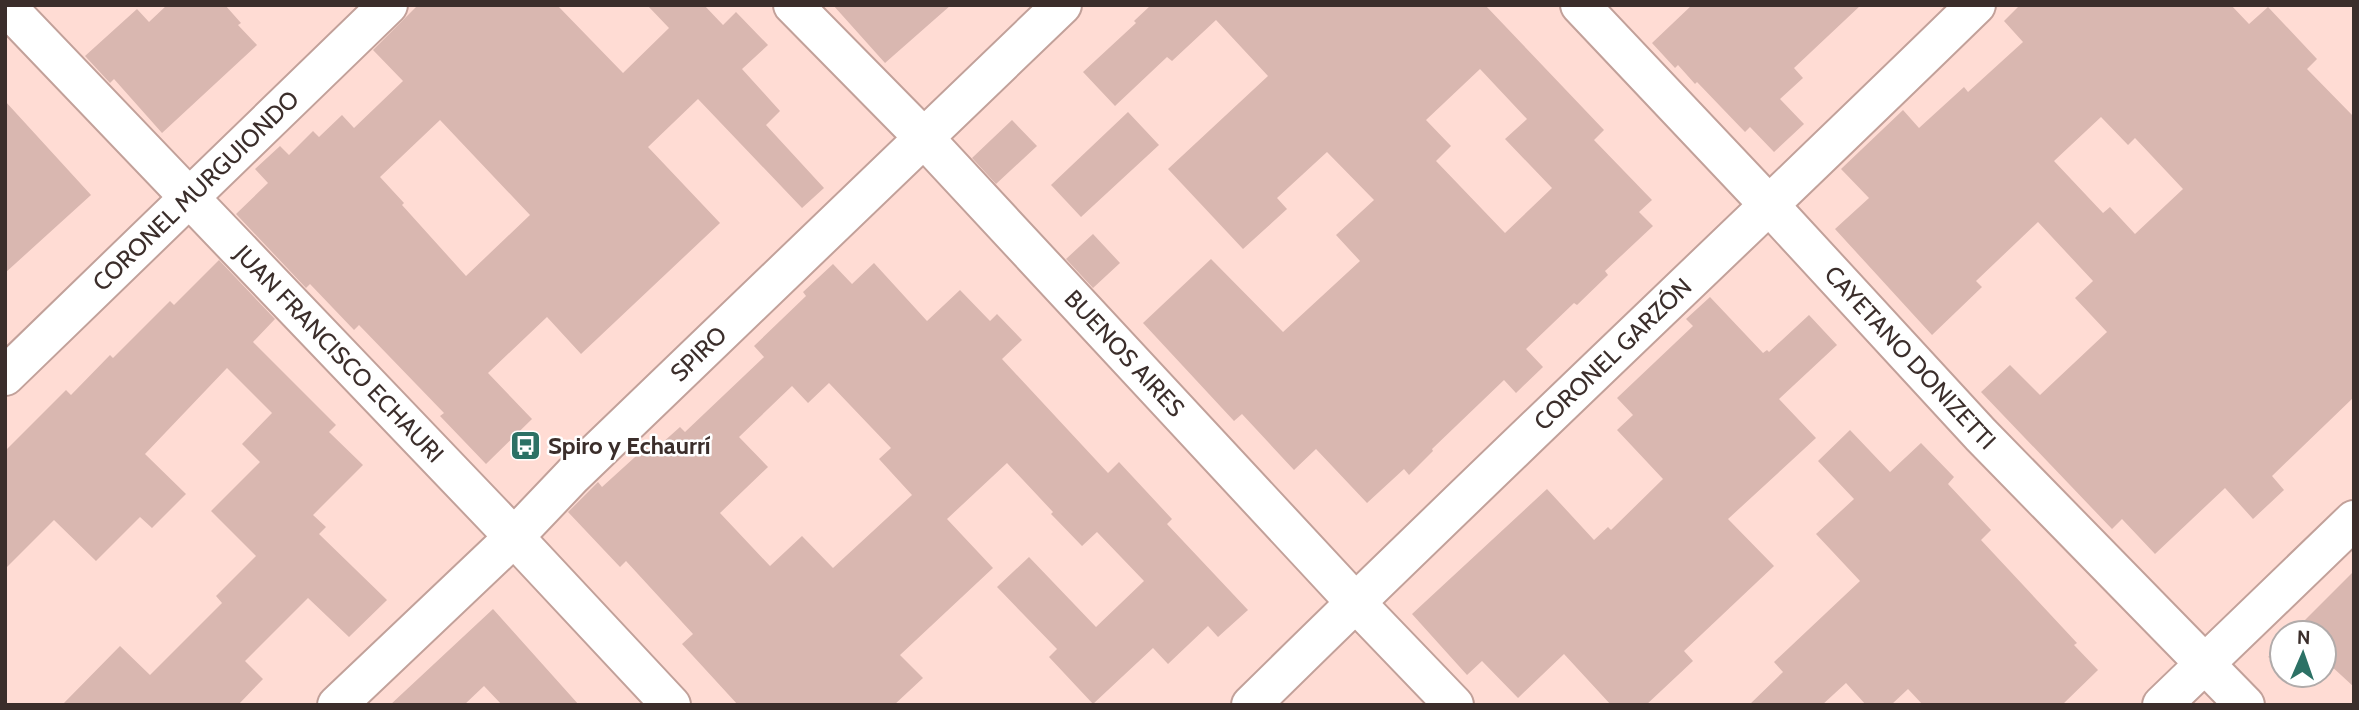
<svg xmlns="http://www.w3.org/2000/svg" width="2359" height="710" font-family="Cabin,sans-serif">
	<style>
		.building { fill: #d9b7b0; fill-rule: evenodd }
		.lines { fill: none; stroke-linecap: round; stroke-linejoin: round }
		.minor-casing { stroke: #c2a19a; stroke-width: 42 }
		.minor { stroke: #fff; stroke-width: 38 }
		.labels { text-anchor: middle; stroke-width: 5; stroke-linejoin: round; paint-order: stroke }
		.street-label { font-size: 24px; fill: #3b2e2b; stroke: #fff }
		.poi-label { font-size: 24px; font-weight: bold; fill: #3b2e2b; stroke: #fff; text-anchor: start }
	</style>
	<rect width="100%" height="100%" fill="#ffdcd4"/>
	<path class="building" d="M 167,5 L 225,5 L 241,23 L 238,25 L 257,45 L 162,133 L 114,79 L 110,83 L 85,56 L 137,9 L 149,22 Z
		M 418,5 L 557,5 L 623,73 L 669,28 L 647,5 L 704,5 L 723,25 L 736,12 L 768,45 L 742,69 L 780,111 L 766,125 L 824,188 L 802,208 L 698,99 L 648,147 L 720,223 L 581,354 L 547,317 L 488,373 L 532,419 L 486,464 L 440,416 L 444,413 L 359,325 L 354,330 L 310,284 L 306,288 L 236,214 L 268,183 L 255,169 L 280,146 L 289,155 L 313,131 L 319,137 L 342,115 L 354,128 L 403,81 L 373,50 ZM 440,120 L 530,215 L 466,276 L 402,205 L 404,203 L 380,177 Z
		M 833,5 L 951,5 L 885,63 Z
		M 1151,5 L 1485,5 L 1604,130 L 1594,140 L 1652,200 L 1639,212 L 1653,226 L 1605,271 L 1608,275 L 1577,305 L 1574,303 L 1526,349 L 1543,367 L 1516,393 L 1504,380 L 1432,449 L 1433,451 L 1409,475 L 1404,469 L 1367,503 L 1316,449 L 1294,470 L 1242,414 L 1234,421 L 1143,323 L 1211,259 L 1283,332 L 1360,261 L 1336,235 L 1374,200 L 1327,152 L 1277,198 L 1287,209 L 1243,249 L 1168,169 L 1268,76 L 1216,20 L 1172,61 L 1167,57 L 1115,106 L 1083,72 L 1136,23 L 1134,21 ZM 1480,69 L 1527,119 L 1505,139 L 1552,188 L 1505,233 L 1436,161 L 1451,146 L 1426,120 Z
		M 1692,5 L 1861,5 L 1794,68 L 1803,78 L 1780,99 L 1804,124 L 1774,152 L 1750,127 L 1745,132 L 1697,82 L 1695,84 L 1678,65 L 1675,68 L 1652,43 Z
		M 2020,5 L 2231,5 L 2249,24 L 2268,7 L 2317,59 L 2307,69 L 2354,117 L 2354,397 L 2272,476 L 2284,490 L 2253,519 L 2225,488 L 2155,554 L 2122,519 L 2112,529 L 1981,392 L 2010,365 L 2040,395 L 2107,332 L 2075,298 L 2093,281 L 2038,222 L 1976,281 L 1982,287 L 1932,335 L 1835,229 L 1869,198 L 1841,169 L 1903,110 L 1919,128 L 1964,87 L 1968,92 L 2023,42 L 2004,21 ZM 2101,117 L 2128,145 L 2135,138 L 2183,189 L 2135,234 L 2110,207 L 2103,213 L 2054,161 Z
		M 5,101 L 91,195 L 5,273 Z
		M 1128,112 L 1159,145 L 1081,217 L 1051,185 Z
		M 1012,120 L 1037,146 L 996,184 L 972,158 Z
		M 1093,234 L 1120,263 L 1093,288 L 1066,259 Z
		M 219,260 L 275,319 L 253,342 L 336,425 L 329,432 L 363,465 L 313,515 L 326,527 L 319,534 L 387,600 L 349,637 L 308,598 L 245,661 L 263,679 L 238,705 L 62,705 L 120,646 L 150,675 L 222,603 L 216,596 L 256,556 L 211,511 L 260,462 L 242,444 L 272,413 L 227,368 L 145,454 L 186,494 L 152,528 L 140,517 L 96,561 L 54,520 L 5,569 L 5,451 L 66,390 L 71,395 L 110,355 L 113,358 L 170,301 L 174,305 Z
		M 874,263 L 927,321 L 960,290 L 990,321 L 997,314 L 1022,340 L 1002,359 L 1108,473 L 1119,462 L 1172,519 L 1167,524 L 1248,610 L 1218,637 L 1208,626 L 1168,664 L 1153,648 L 1093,704 L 1049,657 L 1057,649 L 997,587 L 1029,557 L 1096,627 L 1144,581 L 1097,532 L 1082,546 L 1051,514 L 1053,512 L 1007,463 L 947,519 L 993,568 L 900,655 L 923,678 L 894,705 L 738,705 L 682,644 L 693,634 L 626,561 L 620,567 L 568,512 L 598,482 L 602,487 L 646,447 L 652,452 L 680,427 L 685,432 L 764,357 L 754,346 L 806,296 L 803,292 L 833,264 L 852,284 ZM 829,383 L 891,448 L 879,459 L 912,495 L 833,568 L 802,536 L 770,566 L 720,513 L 768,467 L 739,437 L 792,386 L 808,403 Z
		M 1710,297 L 1763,353 L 1767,350 L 1769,352 L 1809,315 L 1837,345 L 1779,399 L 1816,438 L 1728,519 L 1774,566 L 1684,651 L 1693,661 L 1646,705 L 1611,705 L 1564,654 L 1518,698 L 1482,661 L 1467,675 L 1412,614 L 1547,489 L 1594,540 L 1608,527 L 1611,530 L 1663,479 L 1617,430 L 1633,415 L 1617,398 L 1693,326 L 1686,319 Z
		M 1850,430 L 1890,472 L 1921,443 L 1954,477 L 1948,484 L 1991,530 L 1981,540 L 2077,643 L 2074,645 L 2098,670 L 2062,705 L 1923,705 L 1908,689 L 1891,705 L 1866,705 L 1846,683 L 1822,705 L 1749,705 L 1783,672 L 1774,662 L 1860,581 L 1816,534 L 1854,499 L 1818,461 Z
		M 2354,571 L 2354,687 L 2329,664 L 2324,669 L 2324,633 L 2292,633 Z
		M 493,609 L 579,705 L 502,705 L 484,686 L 464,705 L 390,705 Z
		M 2282,643 L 2282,664 L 2268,657 Z
		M 2293,675 L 2318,675 L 2306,687 Z"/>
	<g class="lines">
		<defs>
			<g id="minor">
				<path id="s1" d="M 5,5 L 514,537 L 671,705"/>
				<path id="s2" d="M 793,5 L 924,138 L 1355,602 L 1454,705"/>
				<path id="s3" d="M 1580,5 L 1770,206 L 1981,435 L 2245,705"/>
				<path id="s4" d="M 5,376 L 388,5"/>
				<path id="s5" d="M 337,705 L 514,537 L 573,475 L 1062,5"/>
				<path id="s6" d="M 1251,705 C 1490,469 1735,240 1976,5"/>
				<path d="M 2162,705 L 2354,520"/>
			</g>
		</defs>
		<use href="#minor" class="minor-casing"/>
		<use href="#minor" class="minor"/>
	</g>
	<defs>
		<symbol id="bus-square" viewBox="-11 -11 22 22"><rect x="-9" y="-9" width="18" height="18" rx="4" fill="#2c7165" stroke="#fff"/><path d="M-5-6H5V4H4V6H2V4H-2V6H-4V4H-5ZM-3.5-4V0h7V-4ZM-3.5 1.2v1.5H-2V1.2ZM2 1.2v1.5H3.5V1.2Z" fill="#fff"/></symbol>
	</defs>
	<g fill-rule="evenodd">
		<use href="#bus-square" x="508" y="428" width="35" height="35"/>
	</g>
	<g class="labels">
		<g class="street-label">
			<text dy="8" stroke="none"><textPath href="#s4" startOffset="266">CORONEL MURGUIONDO</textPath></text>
			<text dy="8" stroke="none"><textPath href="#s1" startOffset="483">JUAN FRANCISCO ECHAURI</textPath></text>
			<text dy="8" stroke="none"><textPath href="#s5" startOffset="504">SPIRO</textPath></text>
			<text dy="8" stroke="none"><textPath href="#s2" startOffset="481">BUENOS AIRES</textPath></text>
			<text dy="8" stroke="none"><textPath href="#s6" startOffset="504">CORONEL GARZÓN</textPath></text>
			<text dy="8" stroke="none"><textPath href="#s3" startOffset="483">CAYETANO DONIZETTI</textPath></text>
		</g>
		<g class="poi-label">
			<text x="548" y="454">Spiro y Echaurrí</text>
		</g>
	</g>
	<rect width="2359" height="710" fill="none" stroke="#3b2e2b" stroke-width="14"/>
	<g transform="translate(2303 654) rotate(2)"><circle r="33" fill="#ffffff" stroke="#b1abaa" stroke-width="2"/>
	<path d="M0-5L12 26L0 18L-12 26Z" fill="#2c7165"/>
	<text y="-10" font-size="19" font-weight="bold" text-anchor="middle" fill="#3b2e2b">N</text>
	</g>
</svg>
